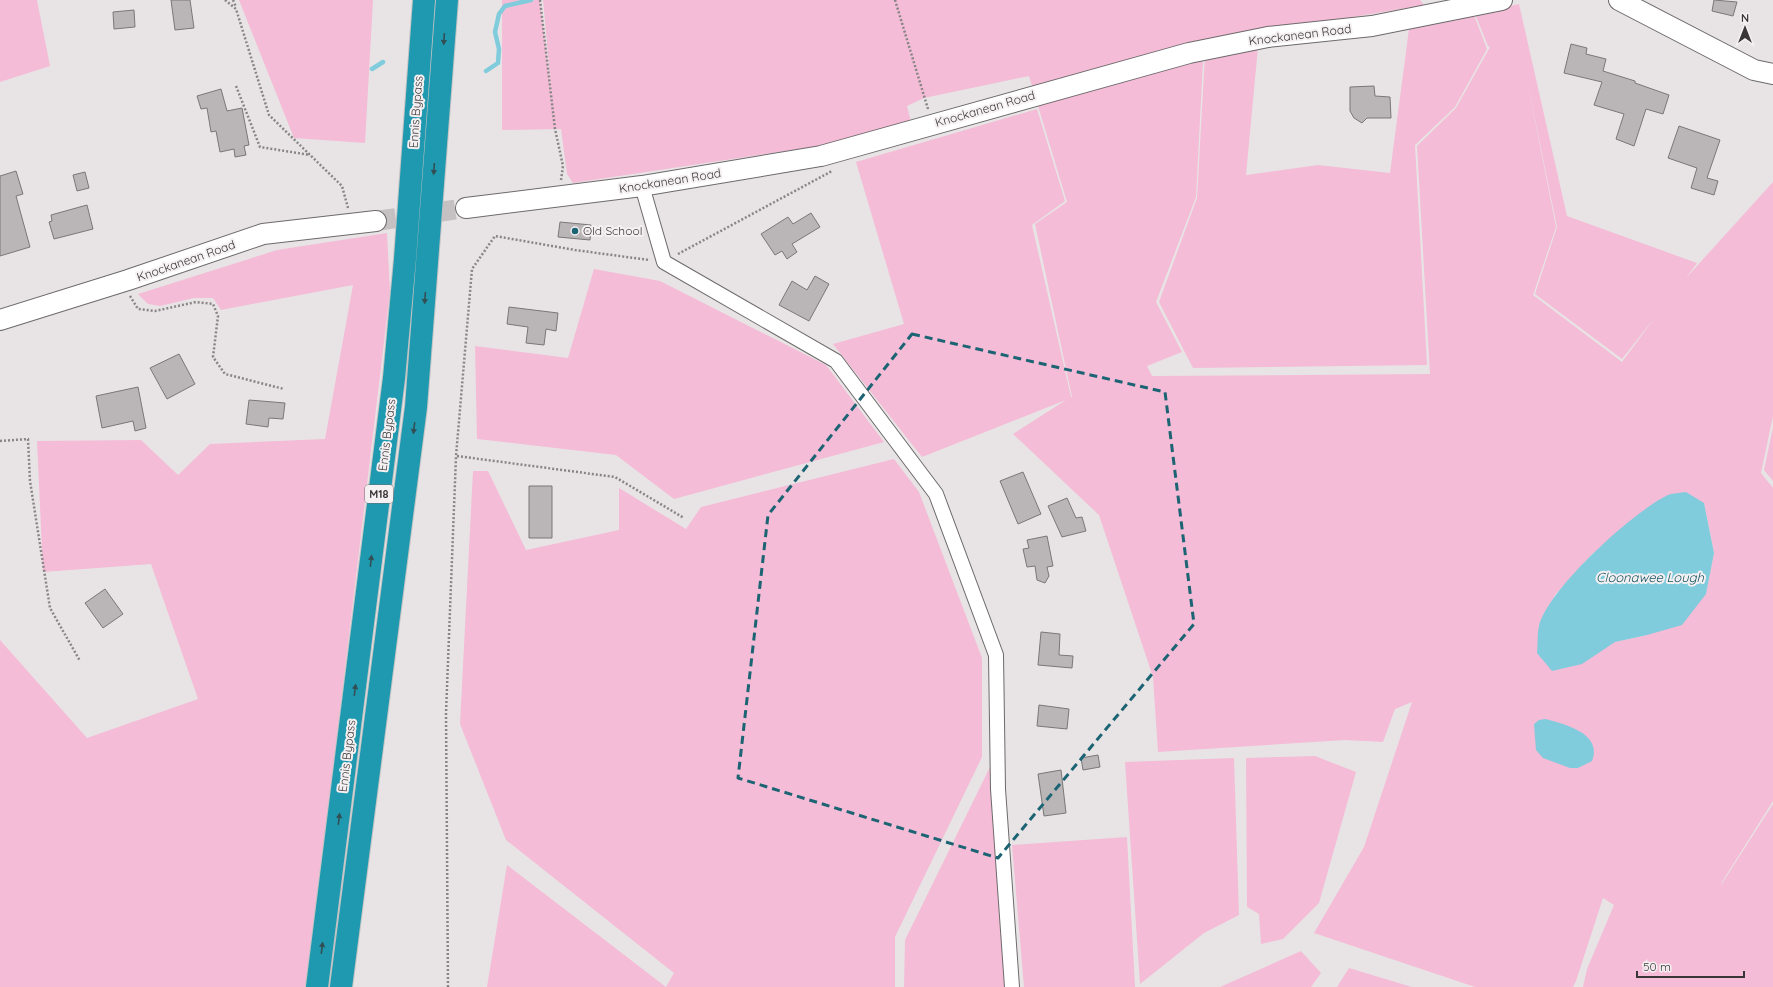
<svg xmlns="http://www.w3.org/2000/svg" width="1773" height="987" font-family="Quicksand,sans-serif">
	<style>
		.green { fill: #f4bcd6; fill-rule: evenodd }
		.water { fill: #80cbdc }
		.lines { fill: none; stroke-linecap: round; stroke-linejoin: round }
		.stream { stroke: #80cbdc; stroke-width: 4.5 }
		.building { fill: #bab6b8; stroke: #7a7778 }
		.secondary-tunnel { stroke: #c5c1c2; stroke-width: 20; stroke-dasharray: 20 10; stroke-linecap: butt }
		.street-casing { stroke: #6d6a6b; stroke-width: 16 }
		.secondary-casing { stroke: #6d6a6b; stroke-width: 22 }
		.highway-casing { stroke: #c3c3c3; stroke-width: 24 }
		.path { stroke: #888586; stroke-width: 2.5; stroke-dasharray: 2 2; stroke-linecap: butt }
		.street { stroke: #fff; stroke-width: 14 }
		.secondary { stroke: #fff; stroke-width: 20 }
		.highway { stroke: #1f99b0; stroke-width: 22 }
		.oneway { fill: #324f55 }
		.marked { fill: none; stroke: #1c6473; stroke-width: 3; stroke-dasharray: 8 5; stroke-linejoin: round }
		.poi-dot { fill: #1c6473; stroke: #f5f1f3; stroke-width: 1.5 }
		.labels { text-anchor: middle; stroke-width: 4; stroke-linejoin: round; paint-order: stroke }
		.shield { fill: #f5f1f3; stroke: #716e6f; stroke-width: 1 }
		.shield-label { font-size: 11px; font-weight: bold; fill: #383637 }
		.street-label { font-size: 12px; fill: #383637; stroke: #f5f1f3 }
		.poi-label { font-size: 12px; fill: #383637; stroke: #f5f1f3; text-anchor: start }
		.water-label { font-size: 13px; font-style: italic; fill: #155561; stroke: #f5f1f3 }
	</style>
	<rect width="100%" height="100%" fill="#e8e4e5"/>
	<path class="green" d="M 0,0 L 37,0 L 50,66 L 0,82 Z
		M 239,0 L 373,0 L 365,143 L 294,138 Z
		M 502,0 L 540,0 L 552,98 L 543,0 L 1420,0 L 1424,5 L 1204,42 L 1196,197 L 1156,302 L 1182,352 L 1147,366 L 1152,376 L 1430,374 L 1417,146 L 1456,108 L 1490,47 L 1488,46 L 1475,14 L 1519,4 L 1567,216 L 1697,263 L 1686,278 L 1773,182 L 1773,416 L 1761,473 L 1773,488 L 1773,801 L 1722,882 L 1721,885 L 1773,804 L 1773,987 L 1583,987 L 1587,969 L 1614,905 L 1603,898 L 1576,981 L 1573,987 L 1475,987 L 1314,933 L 1364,847 L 1412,702 L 1395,709 L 1383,742 L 1345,740 L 1158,752 L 1153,677 L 1099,515 L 1013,434 L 1066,400 L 922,457 L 833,344 L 904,324 L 856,162 L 1037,109 L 1065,201 L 1032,225 L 1071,397 L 1072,397 L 1035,224 L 1067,202 L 1029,76 L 924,98 L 907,106 L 911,122 L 819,146 L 573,183 L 567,174 L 561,129 L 502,130 ZM 1526,75 L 1557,227 L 1535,294 L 1622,359 L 1656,316 L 1622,362 L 1533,295 L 1556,227 ZM 1704,503 L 1714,553 L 1706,594 L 1647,635 L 1615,642 L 1539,625 L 1555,595 L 1593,553 Z
		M 1474,15 L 1487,49 L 1455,107 L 1415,145 L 1427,365 L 1193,368 L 1159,302 L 1197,198 L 1205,55 L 1258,47 L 1246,175 L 1318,165 L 1390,173 L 1409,29 Z
		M 387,233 L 390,292 L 307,987 L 0,987 L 0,640 L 87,738 L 198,699 L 151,564 L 43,572 L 37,441 L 141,440 L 178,475 L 210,444 L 325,439 L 353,285 L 221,310 L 213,298 L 194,298 L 160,306 L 148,304 L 138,294 L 277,250 Z
		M 594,269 L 660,281 L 826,365 L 884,442 L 674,499 L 616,455 L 477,439 L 475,346 L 568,358 Z
		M 1773,427 L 1773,481 L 1764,470 Z
		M 894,459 L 919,492 L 982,658 L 982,757 L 895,937 L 895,987 L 487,987 L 507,865 L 666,987 L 674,973 L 506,840 L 460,724 L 473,471 L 488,471 L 526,550 L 619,530 L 619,488 L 686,529 L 701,507 Z
		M 1315,756 L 1356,772 L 1319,903 L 1283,939 L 1261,944 L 1259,914 L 1247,907 L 1246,758 Z
		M 1234,758 L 1239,915 L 1204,933 L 1140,984 L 1125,762 Z
		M 991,765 L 1007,987 L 904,987 L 905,940 Z
		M 1127,837 L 1135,987 L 1024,987 L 1012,845 Z
		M 1301,951 L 1321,973 L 1311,987 L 1220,987 Z
		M 1349,968 L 1412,987 L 1413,987 L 1337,987 Z"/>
	<path class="water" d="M 1686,492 L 1704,503 L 1714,553 L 1706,594 L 1682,625 L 1647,635 L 1615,642 L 1582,664 L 1552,671 L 1537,653 C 1538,645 1537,634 1539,626 C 1548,589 1634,511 1668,495 C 1673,493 1681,493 1686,492 Z
		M 1545,719 C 1564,724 1603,733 1592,761 L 1578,768 L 1570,768 L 1543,758 L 1536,750 L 1534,724 L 1539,720 Z"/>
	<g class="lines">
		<path class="stream" d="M 372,69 L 383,62
			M 486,71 L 498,63 L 499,49 L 495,32 L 499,14 L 505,6 L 531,0"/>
	</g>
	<path class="building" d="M 171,0 L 190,0 L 194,28 L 175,30 Z
		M 1714,0 L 1737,2 L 1733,16 L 1712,11 Z
		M 134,10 L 135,27 L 114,29 L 113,12 Z
		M 1571,44 L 1587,48 L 1586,54 L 1606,59 L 1603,71 L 1635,81 L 1635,83 L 1669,95 L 1663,114 L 1646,109 L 1634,146 L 1616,139 L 1624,114 L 1594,105 L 1602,82 L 1564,73 Z
		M 1374,86 L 1375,96 L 1390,97 L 1391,118 L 1367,118 L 1362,123 L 1354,118 L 1350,111 L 1350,87 Z
		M 221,89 L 227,111 L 242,108 L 249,145 L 244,146 L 246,155 L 235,157 L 234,149 L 220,152 L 216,131 L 211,132 L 207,108 L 201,109 L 197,96 Z
		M 1679,126 L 1720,140 L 1707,178 L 1718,181 L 1714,195 L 1691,188 L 1697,168 L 1668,158 Z
		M 16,171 L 23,194 L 16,196 L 30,247 L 0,256 L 0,176 Z
		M 85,172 L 89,188 L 77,191 L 73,175 Z
		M 87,205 L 93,229 L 54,239 L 49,222 L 52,221 L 51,215 Z
		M 811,213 L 820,227 L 792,244 L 797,252 L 787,259 L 782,251 L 775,255 L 761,234 L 788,217 L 793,224 Z
		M 560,222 L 591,225 L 590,240 L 558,237 Z
		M 815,276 L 829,284 L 809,321 L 779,305 L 792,281 L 807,290 Z
		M 509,307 L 558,313 L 556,331 L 546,329 L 544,345 L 526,343 L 528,327 L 507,324 Z
		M 179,354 L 195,384 L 167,399 L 150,368 Z
		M 138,387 L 146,428 L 135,431 L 133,421 L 102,428 L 96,396 Z
		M 249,400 L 285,403 L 283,419 L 269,418 L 268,427 L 246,424 Z
		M 1023,472 L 1041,514 L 1018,524 L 1000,481 Z
		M 529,486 L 552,486 L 552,538 L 529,538 Z
		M 1067,498 L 1076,518 L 1082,517 L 1086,531 L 1062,537 L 1048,506 Z
		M 1047,536 L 1053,566 L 1047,567 L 1049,576 L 1045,583 L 1037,580 L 1035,566 L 1027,567 L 1023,549 L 1029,548 L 1027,540 Z
		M 105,589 L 123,614 L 103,628 L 85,603 Z
		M 1041,632 L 1060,634 L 1059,655 L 1073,656 L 1072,668 L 1038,665 Z
		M 1039,705 L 1069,709 L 1067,729 L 1037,726 Z
		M 1098,755 L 1100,767 L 1083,770 L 1081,758 Z
		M 1061,770 L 1066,813 L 1044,816 L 1038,774 Z"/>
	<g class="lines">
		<path class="secondary-tunnel" d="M 376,221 L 466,208"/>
		<defs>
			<path id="street" d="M 642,186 L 664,262 L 836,361 L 936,494 L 996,655 L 998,789 L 1012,987"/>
			<path id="secondary" d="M 1619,0 L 1754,70 L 1773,74
				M 466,208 L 642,186 L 821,156 L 1189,53 L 1268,37 L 1372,26 L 1502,0
				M 0,320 L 128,280 L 263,234 L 376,221"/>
			<path id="highway" d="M 317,987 L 394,378 L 405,259 L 424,0
				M 341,987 L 416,407 L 447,0"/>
		</defs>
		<use href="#street" class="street-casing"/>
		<use href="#secondary" class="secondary-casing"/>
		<use href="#highway" class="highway-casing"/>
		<path class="path" d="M 225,0 L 236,9 L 269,115 L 342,186 L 348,208
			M 233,0 L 236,7
			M 540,0 L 555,129 L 563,166 L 561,180
			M 895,0 L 928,109
			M 236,86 L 260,147 L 310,155
			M 678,254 L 832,171
			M 130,296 L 138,309 L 155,311 L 196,302 L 213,304 L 218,316 L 213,357 L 225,374 L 284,389
			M 0,441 L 28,439 L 30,481 L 50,608 L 80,661
			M 457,456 L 615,477 L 684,518
			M 448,987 L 446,713 L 456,456 L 472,269 L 495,236 L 575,250 L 649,260"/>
		<use href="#street" class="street"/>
		<use href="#secondary" class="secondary"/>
		<use href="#highway" class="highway"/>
	</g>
	<defs><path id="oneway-solid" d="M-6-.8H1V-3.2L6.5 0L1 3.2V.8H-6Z"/></defs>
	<g class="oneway">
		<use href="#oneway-solid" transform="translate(444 39) rotate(94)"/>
		<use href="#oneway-solid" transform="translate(434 169) rotate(94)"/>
		<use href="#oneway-solid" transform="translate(425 298) rotate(94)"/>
		<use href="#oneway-solid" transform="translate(414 428) rotate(97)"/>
		<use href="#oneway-solid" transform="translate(371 561) rotate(-83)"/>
		<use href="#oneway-solid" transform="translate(355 690) rotate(-83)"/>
		<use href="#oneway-solid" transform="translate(339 819) rotate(-83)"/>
		<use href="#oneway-solid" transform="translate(322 948) rotate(-83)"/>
	</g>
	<path class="marked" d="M 912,334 L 1165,392 L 1194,624 L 998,858 L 738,778 L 768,515 Z"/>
	<circle class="poi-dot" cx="575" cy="231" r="4"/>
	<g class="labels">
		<rect class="shield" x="365" y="485" width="28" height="18" rx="3"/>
		<g class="shield-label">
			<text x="379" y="498">M18</text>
		</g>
		<g class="street-label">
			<text transform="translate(1300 35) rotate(-7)" y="4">Knockanean Road</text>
			<text transform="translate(985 109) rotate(-16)" y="4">Knockanean Road</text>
			<text transform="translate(416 112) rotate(-86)" y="4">Ennis Bypass</text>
			<text transform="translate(670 181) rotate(-9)" y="4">Knockanean Road</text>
			<text transform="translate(186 261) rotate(-19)" y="4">Knockanean Road</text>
			<text transform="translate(387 435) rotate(-83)" y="4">Ennis Bypass</text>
			<text transform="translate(347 756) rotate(-83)" y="4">Ennis Bypass</text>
		</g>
		<g class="poi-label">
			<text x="583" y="235">Old School</text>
		</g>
		<g class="water-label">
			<text x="1650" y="582">Cloonawee Lough</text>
		</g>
	</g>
	<g transform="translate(1745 28)" stroke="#f5f1f3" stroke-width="3" paint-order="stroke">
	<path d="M0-3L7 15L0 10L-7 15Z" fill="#383637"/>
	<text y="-6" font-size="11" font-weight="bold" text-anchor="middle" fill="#383637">N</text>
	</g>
	<path d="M1637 971v6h107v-6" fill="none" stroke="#383637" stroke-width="2"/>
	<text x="1643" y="971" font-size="12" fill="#383637" stroke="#f5f1f3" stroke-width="3" paint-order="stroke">50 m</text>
</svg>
